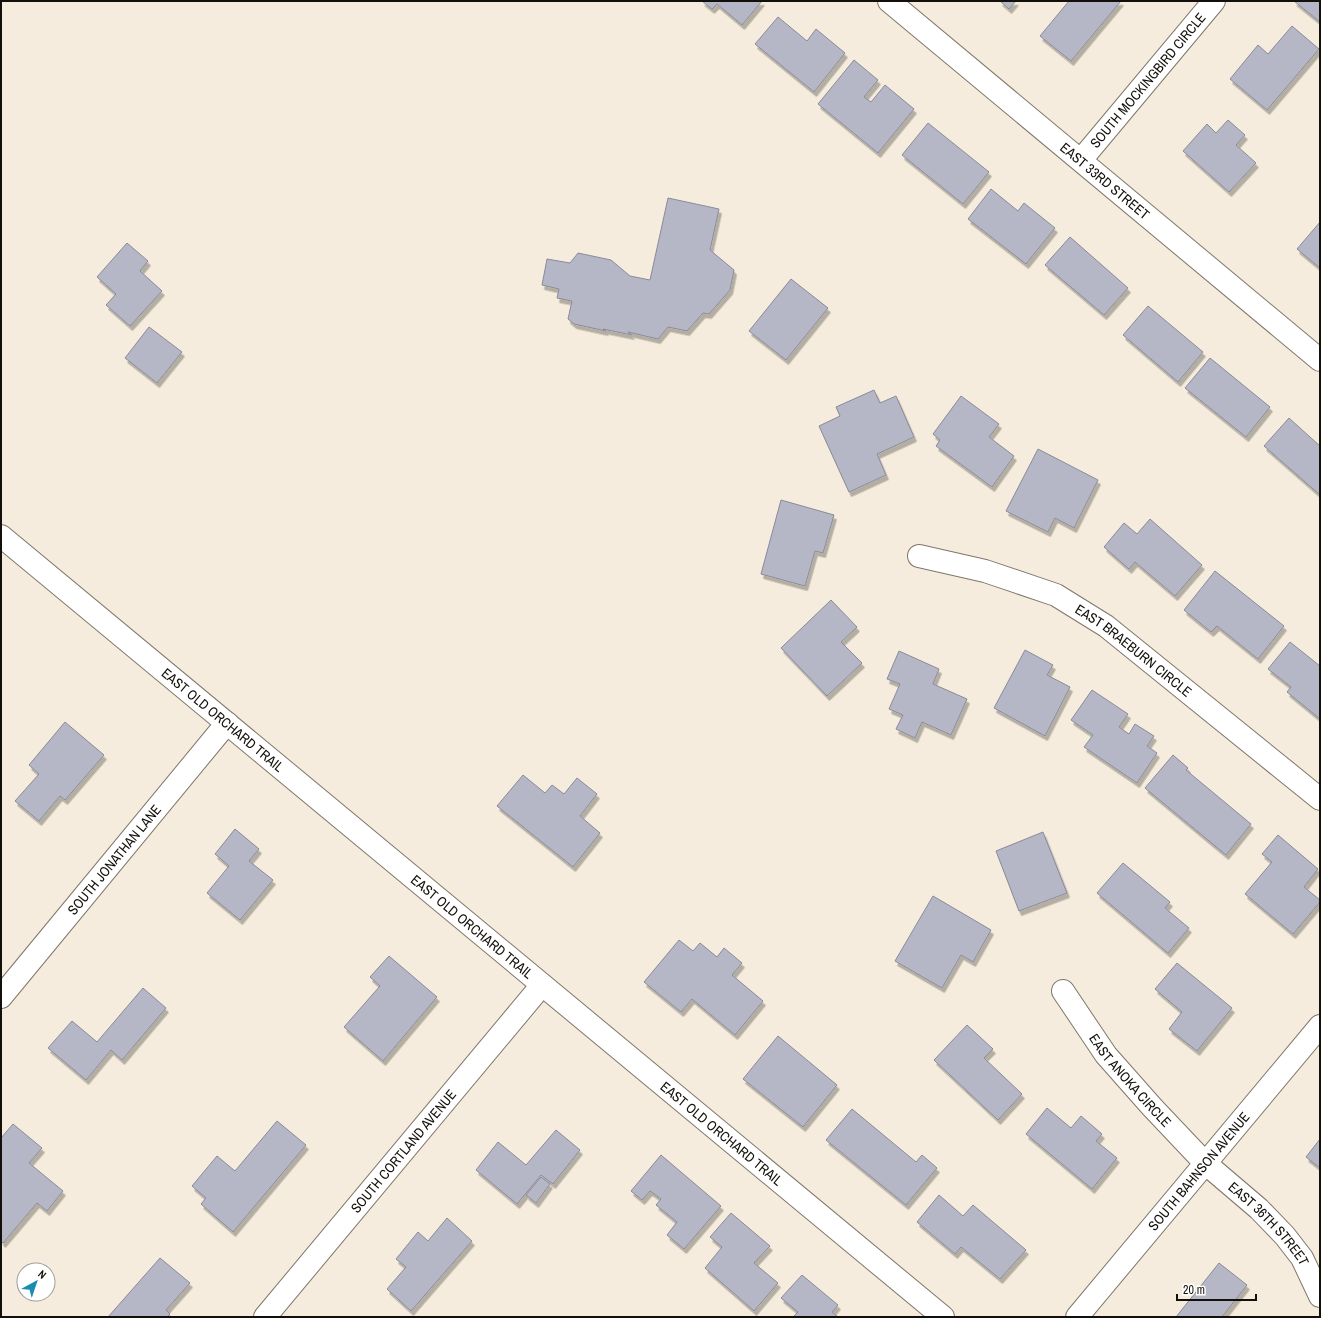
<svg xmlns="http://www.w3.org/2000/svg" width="1321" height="1318" font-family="'Archivo Narrow',sans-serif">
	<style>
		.building { fill: #b5b6c6; stroke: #8a8a99; filter: url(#shadow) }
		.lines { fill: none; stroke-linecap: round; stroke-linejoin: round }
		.minor-casing { stroke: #7f776a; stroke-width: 24 }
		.tertiary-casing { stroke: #7f776a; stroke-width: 24 }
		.minor { stroke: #fff; stroke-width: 22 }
		.tertiary { stroke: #fff; stroke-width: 22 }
		.labels { text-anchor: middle; stroke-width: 3; stroke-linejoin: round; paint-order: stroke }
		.street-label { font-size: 14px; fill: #13100b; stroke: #fff }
	</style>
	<defs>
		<filter id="shadow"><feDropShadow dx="2.5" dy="4.5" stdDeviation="0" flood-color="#0004"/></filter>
	</defs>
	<rect width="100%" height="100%" fill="#f5ecdd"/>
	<path class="building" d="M 702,1 L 762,1 L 742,25 L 717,4 L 712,9 Z
		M 1000,1 L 1016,1 L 1009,9 Z
		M 1069,1 L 1121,1 L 1071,61 L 1040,36 Z
		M 1294,1 L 1320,1 L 1320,22 Z
		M 778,17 L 807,41 L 816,29 L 845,53 L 814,92 L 755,44 Z
		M 1292,26 L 1319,49 L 1267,110 L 1230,79 L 1258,45 L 1268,54 Z
		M 854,60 L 878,80 L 864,97 L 871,102 L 885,85 L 914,109 L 878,153 L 818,104 Z
		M 1228,120 L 1245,135 L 1236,145 L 1256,163 L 1229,192 L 1183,151 L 1207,124 L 1216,133 Z
		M 928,123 L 989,172 L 963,204 L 902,155 Z
		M 991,189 L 1018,211 L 1024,203 L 1055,228 L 1026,264 L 968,219 Z
		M 668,198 L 719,209 L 710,250 L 734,270 L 730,290 L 709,314 L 703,313 L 687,331 L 668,327 L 658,339 L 628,332 L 632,335 L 603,329 L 606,331 L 574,324 L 568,319 L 572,301 L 557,298 L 559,289 L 542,285 L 547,259 L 570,263 L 578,253 L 611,260 L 630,276 L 650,280 Z
		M 1320,222 L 1320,268 L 1297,249 Z
		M 1070,237 L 1128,288 L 1104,315 L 1045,265 Z
		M 127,243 L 148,261 L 140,271 L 162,291 L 130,326 L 106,305 L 116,294 L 97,277 Z
		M 791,279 L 828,308 L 786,360 L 749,331 Z
		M 1148,306 L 1203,352 L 1178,382 L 1123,335 Z
		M 149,327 L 182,352 L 157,383 L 125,358 Z
		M 1210,358 L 1270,407 L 1246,437 L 1185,388 Z
		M 874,390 L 880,403 L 896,396 L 914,437 L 877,454 L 886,475 L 849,492 L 819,426 L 840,416 L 836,407 Z
		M 961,396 L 999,424 L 989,437 L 1014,456 L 992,487 L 936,446 L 940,440 L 933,434 Z
		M 1289,418 L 1320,446 L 1320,495 L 1264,446 Z
		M 1038,449 L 1098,480 L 1074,528 L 1055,518 L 1048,532 L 1006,511 Z
		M 781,500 L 834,515 L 823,553 L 815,551 L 805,586 L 761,574 Z
		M 1150,519 L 1202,565 L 1175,596 L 1135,562 L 1129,569 L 1104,547 L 1124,523 L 1137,534 Z
		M 1215,571 L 1284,626 L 1258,659 L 1217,626 L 1211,632 L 1184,610 Z
		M 831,600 L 857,627 L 841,642 L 862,663 L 827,696 L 781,648 Z
		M 1290,642 L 1320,666 L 1320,719 L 1287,692 L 1291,687 L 1268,669 Z
		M 1025,650 L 1053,665 L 1047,675 L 1070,687 L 1045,736 L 994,708 Z
		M 899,651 L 939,669 L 933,684 L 967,699 L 951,735 L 922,722 L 915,738 L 896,729 L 903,715 L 889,709 L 900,684 L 887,679 Z
		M 1092,690 L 1128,714 L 1119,727 L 1129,734 L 1135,724 L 1154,736 L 1147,746 L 1157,753 L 1137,783 L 1084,747 L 1093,735 L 1071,720 Z
		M 65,722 L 104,755 L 65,800 L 60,796 L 39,821 L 15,801 L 39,774 L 29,765 Z
		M 1173,755 L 1188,768 L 1186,770 L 1251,824 L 1226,855 L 1145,788 Z
		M 523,775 L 545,793 L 552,785 L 564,794 L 577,778 L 597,794 L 580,816 L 600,833 L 573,867 L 497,806 Z
		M 235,829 L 259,849 L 249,861 L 273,880 L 240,920 L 207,893 L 229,866 L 215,854 Z
		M 1043,832 L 1067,893 L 1019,911 L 996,851 Z
		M 1278,835 L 1318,869 L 1304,887 L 1320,900 L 1320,902 L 1293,934 L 1245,894 L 1272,862 L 1262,854 Z
		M 1123,863 L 1170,902 L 1165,908 L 1189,928 L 1168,953 L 1097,893 Z
		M 933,896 L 991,930 L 973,962 L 961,955 L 942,988 L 895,961 Z
		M 679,940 L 693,951 L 700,943 L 717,957 L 724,948 L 742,963 L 732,975 L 763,1001 L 735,1035 L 692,999 L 681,1012 L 644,982 Z
		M 389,956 L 437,997 L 383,1061 L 344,1027 L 380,986 L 370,977 Z
		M 1177,963 L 1232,1008 L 1197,1051 L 1169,1029 L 1182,1012 L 1155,989 Z
		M 143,988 L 166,1008 L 122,1060 L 111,1050 L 86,1080 L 48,1048 L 72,1021 L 97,1042 Z
		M 967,1025 L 993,1049 L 984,1058 L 1022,1094 L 998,1120 L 934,1060 Z
		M 778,1036 L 837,1085 L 803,1127 L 743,1079 Z
		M 1047,1108 L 1071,1128 L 1081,1116 L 1102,1134 L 1096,1141 L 1117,1158 L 1092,1189 L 1026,1134 Z
		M 852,1109 L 916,1162 L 922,1155 L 937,1168 L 906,1205 L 826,1140 Z
		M 277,1121 L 306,1145 L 233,1232 L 201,1204 L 206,1198 L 192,1186 L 217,1156 L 235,1171 Z
		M 13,1124 L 42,1148 L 29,1163 L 63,1191 L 47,1211 L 37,1203 L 3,1243 L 1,1241 L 1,1138 Z
		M 556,1130 L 580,1150 L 553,1184 L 541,1175 L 517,1204 L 476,1170 L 498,1142 L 526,1165 Z
		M 1320,1139 L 1320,1168 L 1306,1157 Z
		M 661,1155 L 721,1206 L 684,1249 L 667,1235 L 677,1222 L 656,1205 L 661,1199 L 650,1191 L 642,1200 L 631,1191 Z
		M 541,1177 L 550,1184 L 536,1203 L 526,1195 Z
		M 939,1195 L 963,1216 L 973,1205 L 1026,1250 L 1000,1279 L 961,1247 L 955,1254 L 917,1222 Z
		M 731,1213 L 770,1246 L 754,1263 L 778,1283 L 754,1311 L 705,1268 L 722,1247 L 710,1237 Z
		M 447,1218 L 472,1241 L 411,1311 L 387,1289 L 406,1267 L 396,1259 L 418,1232 L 428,1241 Z
		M 160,1258 L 190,1283 L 166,1310 L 170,1314 L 167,1317 L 108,1317 Z
		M 1219,1263 L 1247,1285 L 1222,1317 L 1176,1317 Z
		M 802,1275 L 838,1305 L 832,1312 L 838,1317 L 793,1317 L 798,1312 L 781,1298 Z"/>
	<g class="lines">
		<defs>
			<g id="minor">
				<path id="s1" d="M 889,1 L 1320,360"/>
				<path id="s2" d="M 1081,160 L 1214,1"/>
				<path id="s3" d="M 1,536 L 943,1317"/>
				<path id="s4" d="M 919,556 L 985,571 L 1056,595 L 1106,626 L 1320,799"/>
				<path id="s5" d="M 1063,991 L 1106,1055 L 1152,1107 L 1205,1163 L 1259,1209 L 1285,1236 L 1302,1258 L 1320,1296"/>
				<path id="s6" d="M 1,997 L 227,723"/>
				<path id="s7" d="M 265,1317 L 542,985"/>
			</g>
			<g id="tertiary">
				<path id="s8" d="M 1077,1317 L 1320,1026"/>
			</g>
		</defs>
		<use href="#minor" class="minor-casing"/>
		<use href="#tertiary" class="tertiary-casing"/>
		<use href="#minor" class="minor"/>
		<use href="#tertiary" class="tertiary"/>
	</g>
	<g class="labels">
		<g class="street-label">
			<text dy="5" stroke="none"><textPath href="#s2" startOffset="104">SOUTH MOCKINGBIRD CIRCLE</textPath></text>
			<text dy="5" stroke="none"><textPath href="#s1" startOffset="281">EAST 33RD STREET</textPath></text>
			<text dy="5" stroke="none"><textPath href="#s4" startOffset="238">EAST BRAEBURN CIRCLE</textPath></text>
			<text dy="5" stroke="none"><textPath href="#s3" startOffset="288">EAST OLD ORCHARD TRAIL</textPath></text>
			<text dy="5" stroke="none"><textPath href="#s6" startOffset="178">SOUTH JONATHAN LANE</textPath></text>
			<text dy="5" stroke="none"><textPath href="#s3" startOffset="612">EAST OLD ORCHARD TRAIL</textPath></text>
			<text dy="5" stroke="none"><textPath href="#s5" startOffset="112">EAST ANOKA CIRCLE</textPath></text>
			<text dy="5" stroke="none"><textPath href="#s3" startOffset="936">EAST OLD ORCHARD TRAIL</textPath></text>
			<text dy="5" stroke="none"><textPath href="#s7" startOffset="216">SOUTH CORTLAND AVENUE</textPath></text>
			<text dy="5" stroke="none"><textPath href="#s8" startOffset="190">SOUTH BAHNSON AVENUE</textPath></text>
			<text dy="5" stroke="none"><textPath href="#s5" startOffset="312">EAST 36TH STREET</textPath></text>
		</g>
	</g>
	<rect width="1321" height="1318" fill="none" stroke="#13100b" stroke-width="4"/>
	<g transform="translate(36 1282) rotate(40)"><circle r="19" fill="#ffffff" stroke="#a19f9d"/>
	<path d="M0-3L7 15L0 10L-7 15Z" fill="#1b8cb1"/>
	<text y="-6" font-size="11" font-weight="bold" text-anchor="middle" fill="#13100b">N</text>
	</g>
	<path d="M1177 1294v6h79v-6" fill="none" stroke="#13100b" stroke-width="2"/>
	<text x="1183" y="1294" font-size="12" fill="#13100b" stroke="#ffffff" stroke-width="3" paint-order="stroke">20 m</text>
</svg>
